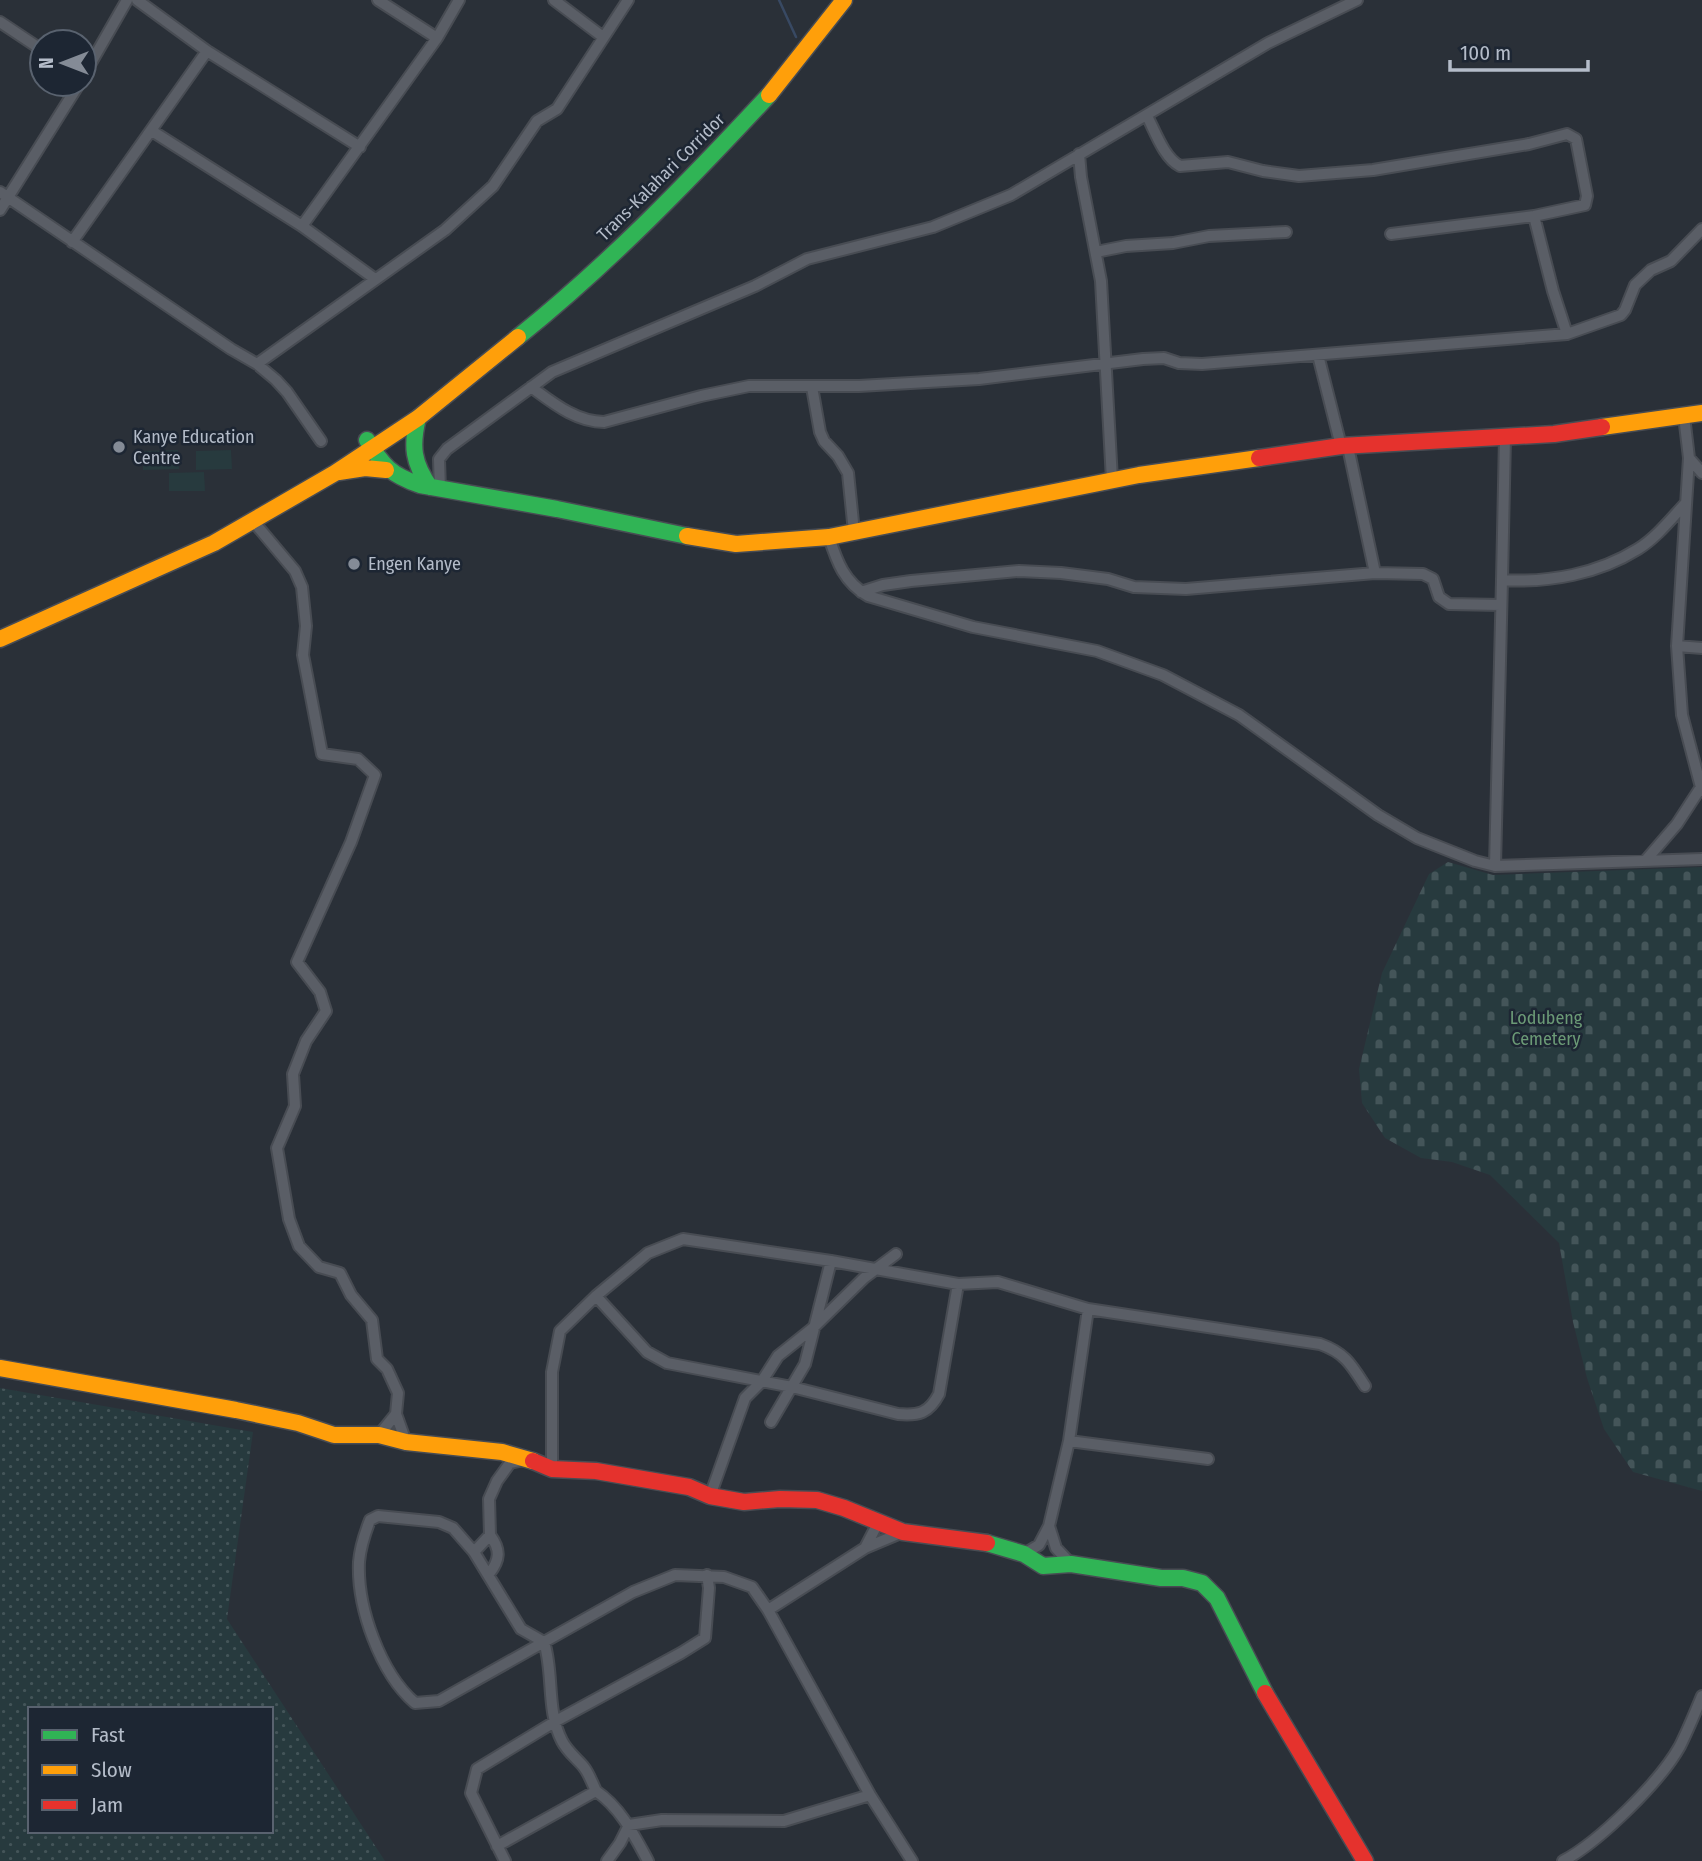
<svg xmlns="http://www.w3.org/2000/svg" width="1702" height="1861" font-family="'Fira Sans Condensed',sans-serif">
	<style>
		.grass { fill: url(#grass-dots); fill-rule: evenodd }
		.cemetery { fill: url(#cemetery-stones) }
		.green { fill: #273a3e }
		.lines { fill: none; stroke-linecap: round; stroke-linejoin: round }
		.stream { stroke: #384963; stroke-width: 2.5 }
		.street-casing { stroke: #484c53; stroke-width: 14 }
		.fast-casing { stroke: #484c53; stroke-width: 19 }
		.slow-casing { stroke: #484c53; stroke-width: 19 }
		.jam-casing { stroke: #484c53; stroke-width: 19 }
		.street { stroke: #5a5e66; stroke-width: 10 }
		.fast { stroke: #30b455; stroke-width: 16 }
		.slow { stroke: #ff9f0a; stroke-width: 16 }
		.jam { stroke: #e5322d; stroke-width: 16 }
		.poi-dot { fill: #848b96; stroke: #1d2633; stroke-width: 2.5 }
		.labels { text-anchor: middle; stroke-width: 5; stroke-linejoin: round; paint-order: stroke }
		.street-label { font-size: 18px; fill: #b4bcc9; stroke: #1d2633 }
		.poi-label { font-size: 18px; fill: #b4bcc9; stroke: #1d2633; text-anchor: start }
		.park-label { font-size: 18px; fill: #6b9a76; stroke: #1d2633 }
	</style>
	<defs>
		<pattern id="grass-dots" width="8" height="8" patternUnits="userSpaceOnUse" patternTransform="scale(1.75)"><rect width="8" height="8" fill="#273a3e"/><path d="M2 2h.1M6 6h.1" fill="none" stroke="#445559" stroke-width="1.8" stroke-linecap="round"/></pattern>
		<pattern id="cemetery-stones" width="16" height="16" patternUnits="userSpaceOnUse" patternTransform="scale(1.75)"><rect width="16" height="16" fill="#273a3e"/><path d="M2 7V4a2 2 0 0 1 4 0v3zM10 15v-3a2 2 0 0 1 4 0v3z" fill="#445559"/></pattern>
	</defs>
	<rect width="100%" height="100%" fill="#2a3038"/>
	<path class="grass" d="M 0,1388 L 253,1432 L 227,1619 L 385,1861 L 0,1861 ZM 30,1709 L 271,1709 L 271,1831 L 30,1831 Z"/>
	<path class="cemetery" d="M 1448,862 L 1493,875 L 1702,867 L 1702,1491 L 1633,1472 L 1604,1429 L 1587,1378 L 1573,1322 L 1559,1243 L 1490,1175 L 1452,1162 L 1421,1158 L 1385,1138 L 1362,1103 L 1359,1069 L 1382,973 L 1429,874 Z"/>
	<path class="green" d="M 178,450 L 179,469 L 143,470 L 143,451 Z
		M 231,450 L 232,469 L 196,470 L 196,451 Z
		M 204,472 L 205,491 L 169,491 L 169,473 Z"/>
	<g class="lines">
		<path class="stream" d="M 779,0 L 796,37"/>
		<defs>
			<path id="street" d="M 137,0 L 207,51 L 360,147
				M 378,0 L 437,38
				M 554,0 L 603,37
				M 0,22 L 42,50
				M 84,75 L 127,0
				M 1147,116 C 1155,131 1164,158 1180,166 L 1228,162 L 1263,171 L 1299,176 L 1373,170 L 1529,144 L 1567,134 L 1576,139 L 1587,196 L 1585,205 L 1534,216 L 1391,234
				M 152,131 L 302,226 L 375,279
				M 1079,154 L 1081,177 L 1101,281 L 1112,480
				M 0,192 L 231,349 L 257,364 L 276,380 L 287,392 L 321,441
				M 0,210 L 79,84
				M 1534,216 L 1553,291 L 1567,334 L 1621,315 L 1625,310 L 1635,285 L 1651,270 L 1671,261 L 1702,229
				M 302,226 L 437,38 L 459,0
				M 72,242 L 207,51
				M 1096,252 L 1126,246 L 1173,243 L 1209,236 L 1286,232
				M 1318,355 L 1341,446
				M 257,364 L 445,230 L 493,186 L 537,121 L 557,109 L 628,0
				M 531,387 C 553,403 576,422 604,422 L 701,396 L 749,386 L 859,386 L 979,379 L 1143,359 L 1164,358 L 1179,363 L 1202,364 L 1567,334
				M 812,387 L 820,432 L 824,441 L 838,456 L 848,473 L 854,532
				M 1684,416 L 1689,458 L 1677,646 L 1682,715 L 1702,791
				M 1348,447 L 1375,573
				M 1689,458 L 1702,473
				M 440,490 L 439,459 L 447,449 L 552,372 L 755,286 L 807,259 L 933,227 L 1011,195 L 1268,43 L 1357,0
				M 253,521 L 295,571 L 302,587 L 306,626 L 303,655 L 322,754 L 358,759 L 375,775 L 351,842 L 297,962 L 320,992 L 326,1011 L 306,1041 L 293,1074 L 295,1106 L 277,1148 L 289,1219 L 299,1246 L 319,1267 L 340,1273 L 351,1295 L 372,1320 L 377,1359 L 387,1369 L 398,1393 L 396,1414 L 406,1442
				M 829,537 C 837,562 844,582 868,596 L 973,627 L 1097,651 L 1163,675 L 1239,715 L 1378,815 L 1417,838 L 1475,861 L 1495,866 L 1702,859
				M 1502,580 L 1505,437
				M 861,592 L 883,585 L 911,581 L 1019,571 L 1061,573 L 1108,579 L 1134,587 L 1186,589 L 1375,573 L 1423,574 L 1433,579 L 1439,597 L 1449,604 L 1501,605
				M 1677,646 L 1702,648
				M 1646,860 L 1677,824 L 1701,787
				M 1495,866 L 1502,580 C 1549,583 1598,574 1638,549 C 1656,538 1671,519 1685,504
				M 596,1296 L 647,1352 L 667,1363 L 792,1387 L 898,1414 C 919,1416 929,1413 939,1394 L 958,1284
				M 771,1422 L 805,1364 L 831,1261
				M 379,1435 L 396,1414
				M 1069,1441 L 1208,1459
				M 552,1469 L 552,1372 L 560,1331 L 596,1296 L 648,1253 L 683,1239 L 831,1261 L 958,1284 L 998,1282 L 1088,1309 L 1320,1344 C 1345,1353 1351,1364 1365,1386
				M 710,1496 L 745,1398 L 762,1381 L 778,1356 L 813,1328 L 864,1278 L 896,1254
				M 865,1548 L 878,1523
				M 474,1552 L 490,1535 L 489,1499 L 497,1481 L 510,1463 L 524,1460
				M 1024,1554 L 1039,1545 L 1049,1526
				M 1071,1564 L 1056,1548 L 1049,1526 L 1069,1441 L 1088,1309
				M 489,1574 C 500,1560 501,1550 490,1535
				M 768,1610 L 865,1548 L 903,1532
				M 596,1791 C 592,1783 589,1773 583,1766 C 576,1758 567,1751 562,1741 C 546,1710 554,1673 544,1642 L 521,1629 L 474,1552 L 453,1528 L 439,1522 L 378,1516 L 370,1520 C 365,1533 360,1548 359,1562 C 357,1607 380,1673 415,1703 L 439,1701 L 633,1592 L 675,1575 L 724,1577 L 752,1587 L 768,1610 L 870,1795 L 912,1861
				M 497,1846 L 596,1791 C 621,1808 634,1835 648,1861
				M 505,1861 L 471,1793 L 477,1769 L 556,1721 L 681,1653 L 705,1638 L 709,1588 L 707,1575
				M 607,1861 L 620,1843 L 629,1825 L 662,1820 L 784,1821 L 870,1795
				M 1563,1861 C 1599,1842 1660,1782 1680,1746 C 1688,1730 1695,1713 1702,1696"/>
			<path id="fast" d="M 518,337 C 608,265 690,180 769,95
				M 418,418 C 411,446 413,463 430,487
				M 367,440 C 383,466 391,475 420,485 L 557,509 L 687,536
				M 987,1543 L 1024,1554 L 1043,1566 L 1071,1564 L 1161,1578 L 1183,1578 L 1202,1583 L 1217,1598 L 1265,1693"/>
			<path id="slow" d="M 769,95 L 844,0
				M 1602,427 L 1702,413
				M 339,472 L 365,468 L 386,470
				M 687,536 L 736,544 L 829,537 L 1139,475 L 1259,458
				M 0,639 L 214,543 L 335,473 L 418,418 L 518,337
				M 0,1368 L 236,1410 L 298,1423 L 334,1435 L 379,1435 L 406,1442 L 502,1452 L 533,1461"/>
			<path id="jam" d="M 1259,458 L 1341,446 L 1554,434 L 1602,427
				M 533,1461 L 552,1469 L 596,1471 L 689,1487 L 710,1496 L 744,1502 L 780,1499 L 817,1500 L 844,1508 L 903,1532 L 987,1543
				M 1265,1693 L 1365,1861"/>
		</defs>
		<use href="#street" class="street-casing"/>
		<use href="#fast" class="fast-casing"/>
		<use href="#slow" class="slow-casing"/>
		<use href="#jam" class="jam-casing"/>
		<use href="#street" class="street"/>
		<use href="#fast" class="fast"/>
		<use href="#slow" class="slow"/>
		<use href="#jam" class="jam"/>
	</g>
	<g class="poi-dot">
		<circle cx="119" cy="447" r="7"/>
		<circle cx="354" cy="564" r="7"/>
	</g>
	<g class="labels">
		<g class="street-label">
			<text transform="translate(661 177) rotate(-45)" y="6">Trans-Kalahari Corridor</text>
		</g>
		<g class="poi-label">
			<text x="133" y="443">Kanye Education<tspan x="133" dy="21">Centre</tspan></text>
			<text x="368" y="570">Engen Kanye</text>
		</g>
		<g class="park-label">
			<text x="1546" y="1024">Lodubeng<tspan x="1546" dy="21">Cemetery</tspan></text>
		</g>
	</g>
	<rect x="28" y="1707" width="245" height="126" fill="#1d2633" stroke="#59626f" stroke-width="2"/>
	<rect x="42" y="1730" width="35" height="10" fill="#30b455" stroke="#59626f" stroke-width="2"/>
	<text x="91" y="1742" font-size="21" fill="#b4bcc9">Fast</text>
	<rect x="42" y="1765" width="35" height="10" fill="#ff9f0a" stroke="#59626f" stroke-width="2"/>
	<text x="91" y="1777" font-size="21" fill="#b4bcc9">Slow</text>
	<rect x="42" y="1800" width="35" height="10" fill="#e5322d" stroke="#59626f" stroke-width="2"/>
	<text x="91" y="1812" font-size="21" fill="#b4bcc9">Jam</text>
	<g transform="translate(63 63) rotate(270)"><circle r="33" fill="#1d2633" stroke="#59626f" stroke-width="2"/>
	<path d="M0-5L12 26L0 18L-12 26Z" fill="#848b96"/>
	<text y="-10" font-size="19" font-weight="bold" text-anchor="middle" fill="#b4bcc9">N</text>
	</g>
	<path d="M1450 60v10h138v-10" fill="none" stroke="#b4bcc9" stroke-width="3.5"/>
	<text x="1460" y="60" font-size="21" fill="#b4bcc9" stroke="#1d2633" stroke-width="5" paint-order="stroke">100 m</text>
</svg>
